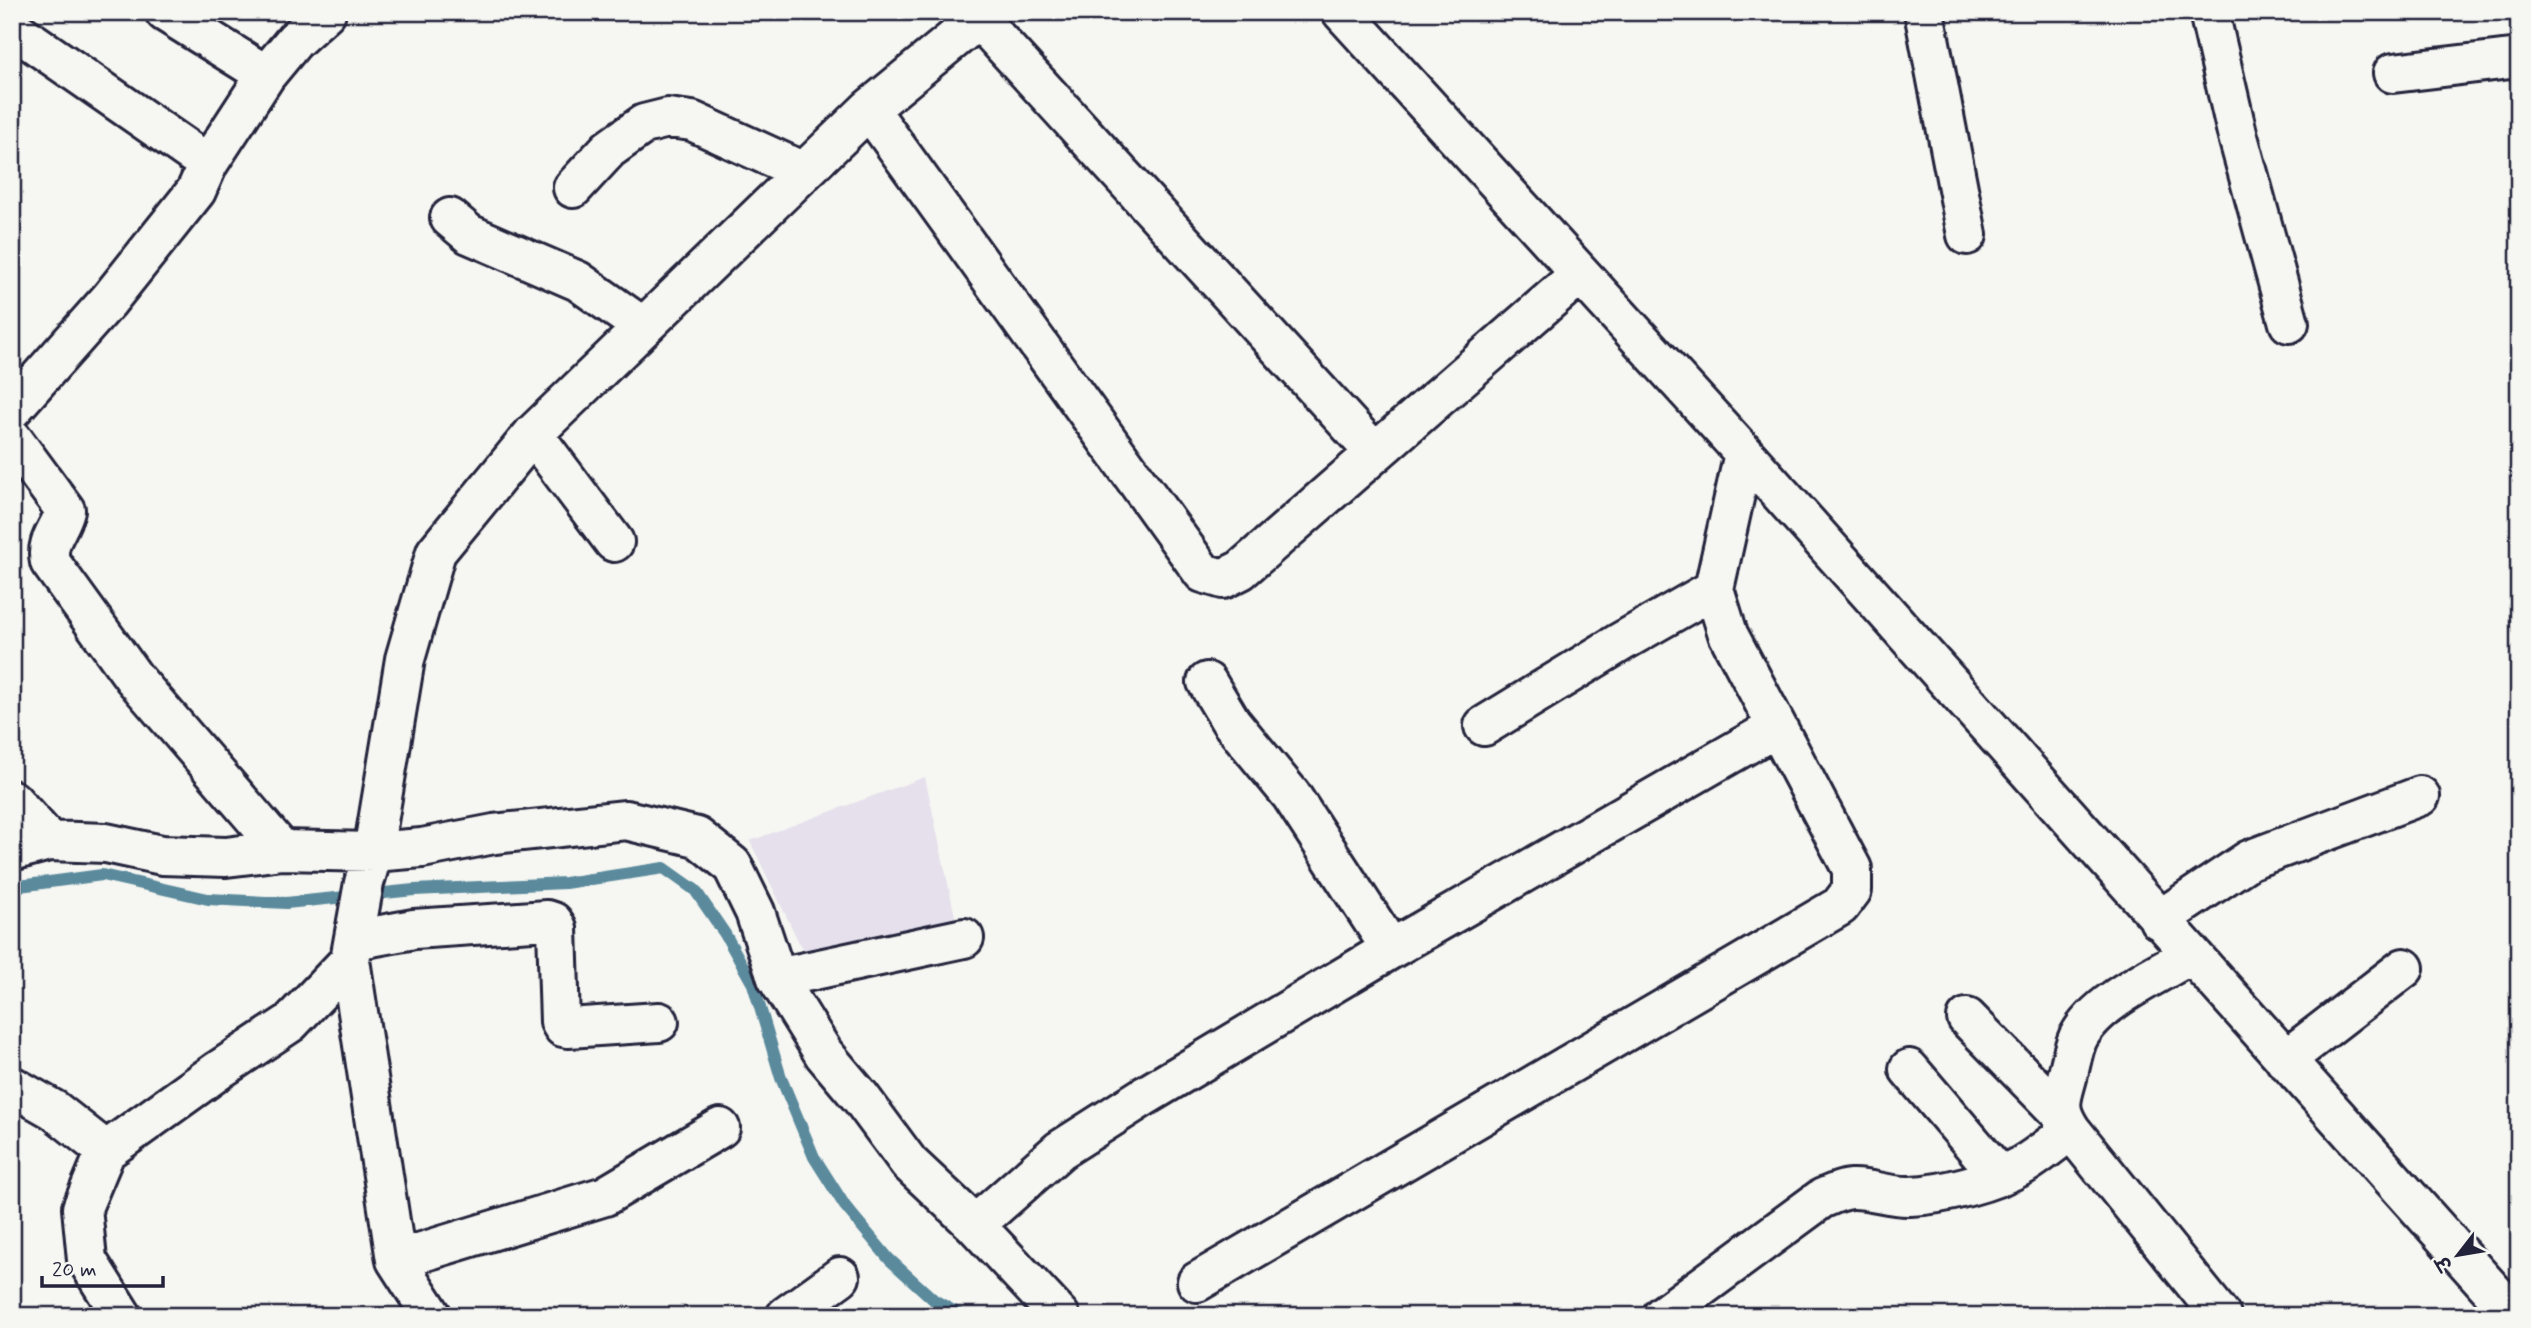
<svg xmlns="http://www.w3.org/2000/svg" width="2531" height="1328" font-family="Mynerve,'Playpen Sans Deva',sans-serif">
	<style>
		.built { fill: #e5e0ec }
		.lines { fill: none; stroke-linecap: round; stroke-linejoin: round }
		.stream { stroke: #5a8a9c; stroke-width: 12 }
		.minor-casing { stroke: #22223b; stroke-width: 44 }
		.minor { stroke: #f6f6f2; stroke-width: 38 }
	</style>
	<rect width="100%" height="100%" fill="#f6f6f2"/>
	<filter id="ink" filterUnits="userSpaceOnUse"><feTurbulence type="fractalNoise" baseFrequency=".0143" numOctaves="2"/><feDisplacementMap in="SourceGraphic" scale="14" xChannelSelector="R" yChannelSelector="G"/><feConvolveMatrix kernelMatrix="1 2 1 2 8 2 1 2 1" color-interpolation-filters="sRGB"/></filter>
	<g filter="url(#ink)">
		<path class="built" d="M 925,777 L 956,921 L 806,957 L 750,841 Z"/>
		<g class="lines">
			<path class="stream" d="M 12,887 L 102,875 L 208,899 L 286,903 L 414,890 L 565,883 L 664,868 L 695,890 L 725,934 L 753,984 L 781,1078 L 814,1157 L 845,1206 L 889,1259 L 934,1300 L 962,1316"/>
			<defs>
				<path id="minor" d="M 165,12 L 266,75
					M 1342,12 L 1744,453 L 2515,1316
					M 1924,12 L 1967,235
					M 2209,12 L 2237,133 L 2289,323
					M 980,20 L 1375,453
					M 12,28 L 208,164
					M 2393,73 L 2519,58
					M 869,109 L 1203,573 L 1223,579 L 1241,570 L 1580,274
					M 573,188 L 609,149 L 644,124 L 668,118 L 692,121 L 802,171
					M 450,218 L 469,234 L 578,281 L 643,327
					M 12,409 L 109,300 L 196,191 L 208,164 L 266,75 L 295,40 L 326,12
					M 533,434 L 614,542
					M 12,438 L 65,510 C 60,530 45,540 50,562 L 134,678 L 282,850
					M 1207,682 L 1231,722 L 1291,795 L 1391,949
					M 1484,726 L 1621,642 L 1714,589
					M 12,800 L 49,841
					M 12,851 L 49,841 L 106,843 L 162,855 L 226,857 L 282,850 L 373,852 L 422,848 L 494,834 L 626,820 L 697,837 L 732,865 L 755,912 L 777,978 L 824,1054 L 861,1098 L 909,1163 L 975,1225 L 1060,1316
					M 2159,920 L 2249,860 L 2420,796
					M 354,940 L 414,929 L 547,920 L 553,922 L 557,928 L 560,1022 L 563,1027 L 568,1028 L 659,1022
					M 2190,955 C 2155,976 2097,1001 2078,1038 C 2073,1049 2071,1063 2068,1074 C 2061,1101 2056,1106 2071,1130 L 2221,1316
					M 350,960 L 396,1260 L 432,1316
					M 777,978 L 964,938
					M 1967,1018 L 2060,1113
					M 2285,1060 L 2404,968
					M 1909,1069 L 2000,1176
					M 12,1086 L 54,1110 L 106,1151
					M 975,1225 L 1060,1150 L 1143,1097 L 1391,949 L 1777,727
					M 396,1260 L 605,1196 L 720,1128
					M 1197,1282 L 1840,906 L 1852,890 L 1852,869 L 1728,634 L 1714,589 L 1744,453
					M 122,1316 L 87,1260 L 82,1208 L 106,1151 L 219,1070 L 290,1023 L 350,960 L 364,883 L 373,852 L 405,659 L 436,552 L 533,434 L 869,109 L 987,12
					M 786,1316 L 840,1277
					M 1662,1316 L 1821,1199 C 1830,1195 1840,1190 1851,1189 C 1870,1188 1890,1197 1910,1196 C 1944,1195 1994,1181 2023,1165 C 2040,1155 2056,1141 2071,1130"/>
			</defs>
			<use href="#minor" class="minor-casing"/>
			<use href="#minor" class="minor"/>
		</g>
	</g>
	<rect width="2531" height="1328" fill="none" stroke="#f6f6f2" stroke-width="42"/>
	<rect x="21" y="21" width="2489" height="1286" fill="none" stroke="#22223b" stroke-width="2.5" filter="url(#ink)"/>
	<g transform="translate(2458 1255) rotate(239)" stroke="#f6f6f2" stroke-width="5" paint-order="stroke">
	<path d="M0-5L12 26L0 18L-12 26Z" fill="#22223b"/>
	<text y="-10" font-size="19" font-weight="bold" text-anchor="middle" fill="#22223b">उ</text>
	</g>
	<path d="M42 1276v10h121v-10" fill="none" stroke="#22223b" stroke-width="3.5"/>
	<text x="52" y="1276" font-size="21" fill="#22223b" stroke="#f6f6f2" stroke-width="5" paint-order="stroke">20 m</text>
</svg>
